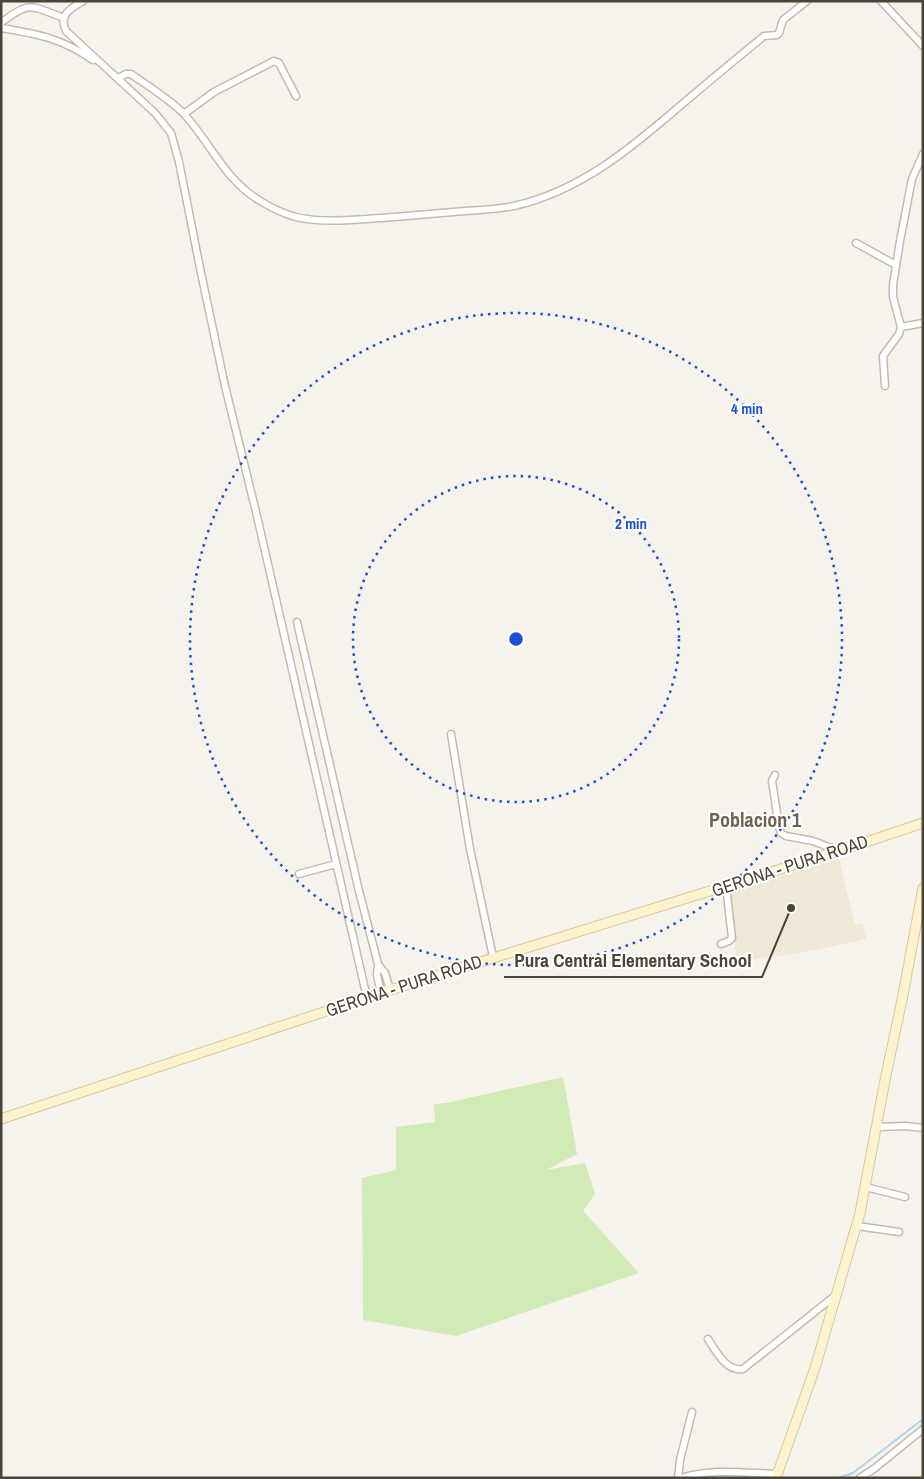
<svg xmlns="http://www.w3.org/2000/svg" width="924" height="1479" font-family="'Archivo Narrow',sans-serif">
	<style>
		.education { fill: #efe8d6 }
		.green { fill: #d2eab5 }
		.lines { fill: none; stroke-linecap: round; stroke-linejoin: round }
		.stream { stroke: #a9d4f2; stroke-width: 2 }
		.street-casing { stroke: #c2bbae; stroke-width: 9 }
		.secondary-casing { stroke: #d6c79b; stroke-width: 11 }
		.street { stroke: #fff; stroke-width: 6 }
		.secondary { stroke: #fff3cd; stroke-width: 9 }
		.ring { fill: none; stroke: #1d4ed8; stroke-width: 2.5; stroke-dasharray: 2.5 5 }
		.labels { text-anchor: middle; stroke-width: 4; stroke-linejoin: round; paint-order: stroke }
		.street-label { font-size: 18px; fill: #4b4439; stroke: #fff }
		.quarter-label { font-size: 20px; font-weight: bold; fill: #6e6250; stroke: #fff }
		.centre { fill: #1d4ed8; stroke: #fff; stroke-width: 2.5 }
		.ring-label { font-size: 15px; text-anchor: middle; font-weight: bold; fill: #1d4ed8; stroke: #fff; stroke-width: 4; stroke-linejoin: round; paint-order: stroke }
		.leader { fill: none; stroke: #4b4439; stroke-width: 2 }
		.callout-dot { fill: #4b4439; stroke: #fff; stroke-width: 2 }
		.callout-label { font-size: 19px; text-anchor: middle; font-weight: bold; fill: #4b4439; stroke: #fff; stroke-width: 4; stroke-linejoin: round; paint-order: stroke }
	</style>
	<rect width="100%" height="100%" fill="#f6f3ec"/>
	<path class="education" d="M 839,859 L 855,925 L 863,923 L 866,939 L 816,950 L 737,962 L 728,892 Z"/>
	<path class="green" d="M 563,1077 L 577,1154 L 546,1170 L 585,1163 L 595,1194 L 583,1211 L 639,1273 L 456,1336 L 363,1320 L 362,1178 L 396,1170 L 396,1127 L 435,1122 L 434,1104 L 446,1103 Z"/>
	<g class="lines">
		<path class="stream" d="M 838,1478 L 853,1473 L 923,1419"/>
		<defs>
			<path id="street" d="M 83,1 C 71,8 58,15 66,31 L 155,113 L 171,133 L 179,162 L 201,273 L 225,386 L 257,516 L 367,998
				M 881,1 L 923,46
				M 1,23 C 30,0 31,6 64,18
				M 1,28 C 38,34 61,38 93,60
				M 118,78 L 126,74 L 131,74 C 149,87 170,99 185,115 C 212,145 225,181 262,202 C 272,208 284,214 296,217 C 324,224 365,219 394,217 C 418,215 441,213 465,211 C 482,210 498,209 514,206 C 580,191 630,149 680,106 C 708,82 736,59 764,36 L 777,35 L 779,33 L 783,20 L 807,1
				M 184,114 L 214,92 L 274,61 L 279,63 L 296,96
				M 856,243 L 896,265
				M 901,327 L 923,323
				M 885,386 L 883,356 L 899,334 L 901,327 L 893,297 L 893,285 L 900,241 L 912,179 L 923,154
				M 297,622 L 359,891 L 378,964 L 385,973 L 390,990
				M 451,734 L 470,849 L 493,957
				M 775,775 L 772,781 L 779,827 L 781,833 L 786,836 L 813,841 L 839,851
				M 299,874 L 336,864
				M 721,944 L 729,941 L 732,938 L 726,886
				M 378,964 L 377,975 L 381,993
				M 877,1127 L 906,1126 L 923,1128
				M 866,1187 L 905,1197
				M 857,1226 L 899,1232
				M 708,1339 C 716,1351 726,1372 743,1369 L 836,1295
				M 678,1478 L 680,1460 L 692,1412
				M 681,1478 C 712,1468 746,1473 777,1474
				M 860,1478 L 875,1468 L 923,1429"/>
			<path id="secondary" d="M 1,1119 L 390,990 L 839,851 L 923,823
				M 776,1478 L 815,1368 L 860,1213 L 886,1075 L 902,1000 L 923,888"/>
		</defs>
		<use href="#street" class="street-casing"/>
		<use href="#secondary" class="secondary-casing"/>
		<use href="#street" class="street"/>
		<use href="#secondary" class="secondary"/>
	</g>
	<g class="ring">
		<circle cx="516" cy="639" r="163"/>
		<circle cx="516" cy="639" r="326"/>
	</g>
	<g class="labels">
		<g class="street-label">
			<text transform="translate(790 866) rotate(-18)" y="6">GERONA - PURA ROAD</text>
			<text transform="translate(404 986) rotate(-18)" y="6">GERONA - PURA ROAD</text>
		</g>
		<g class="quarter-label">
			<text x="755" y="827">Poblacion 1</text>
		</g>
	</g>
	<circle cx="516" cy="639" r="8" class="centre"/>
	<g class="ring-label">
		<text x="747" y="414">4 min</text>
		<text x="631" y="529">2 min</text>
	</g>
	<path class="leader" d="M791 908L762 977H504"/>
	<circle class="callout-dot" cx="791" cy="908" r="5"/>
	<g class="callout-label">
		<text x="633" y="967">Pura Central Elementary School</text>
	</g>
	<rect width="924" height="1479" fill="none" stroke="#4b4439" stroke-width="5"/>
</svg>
